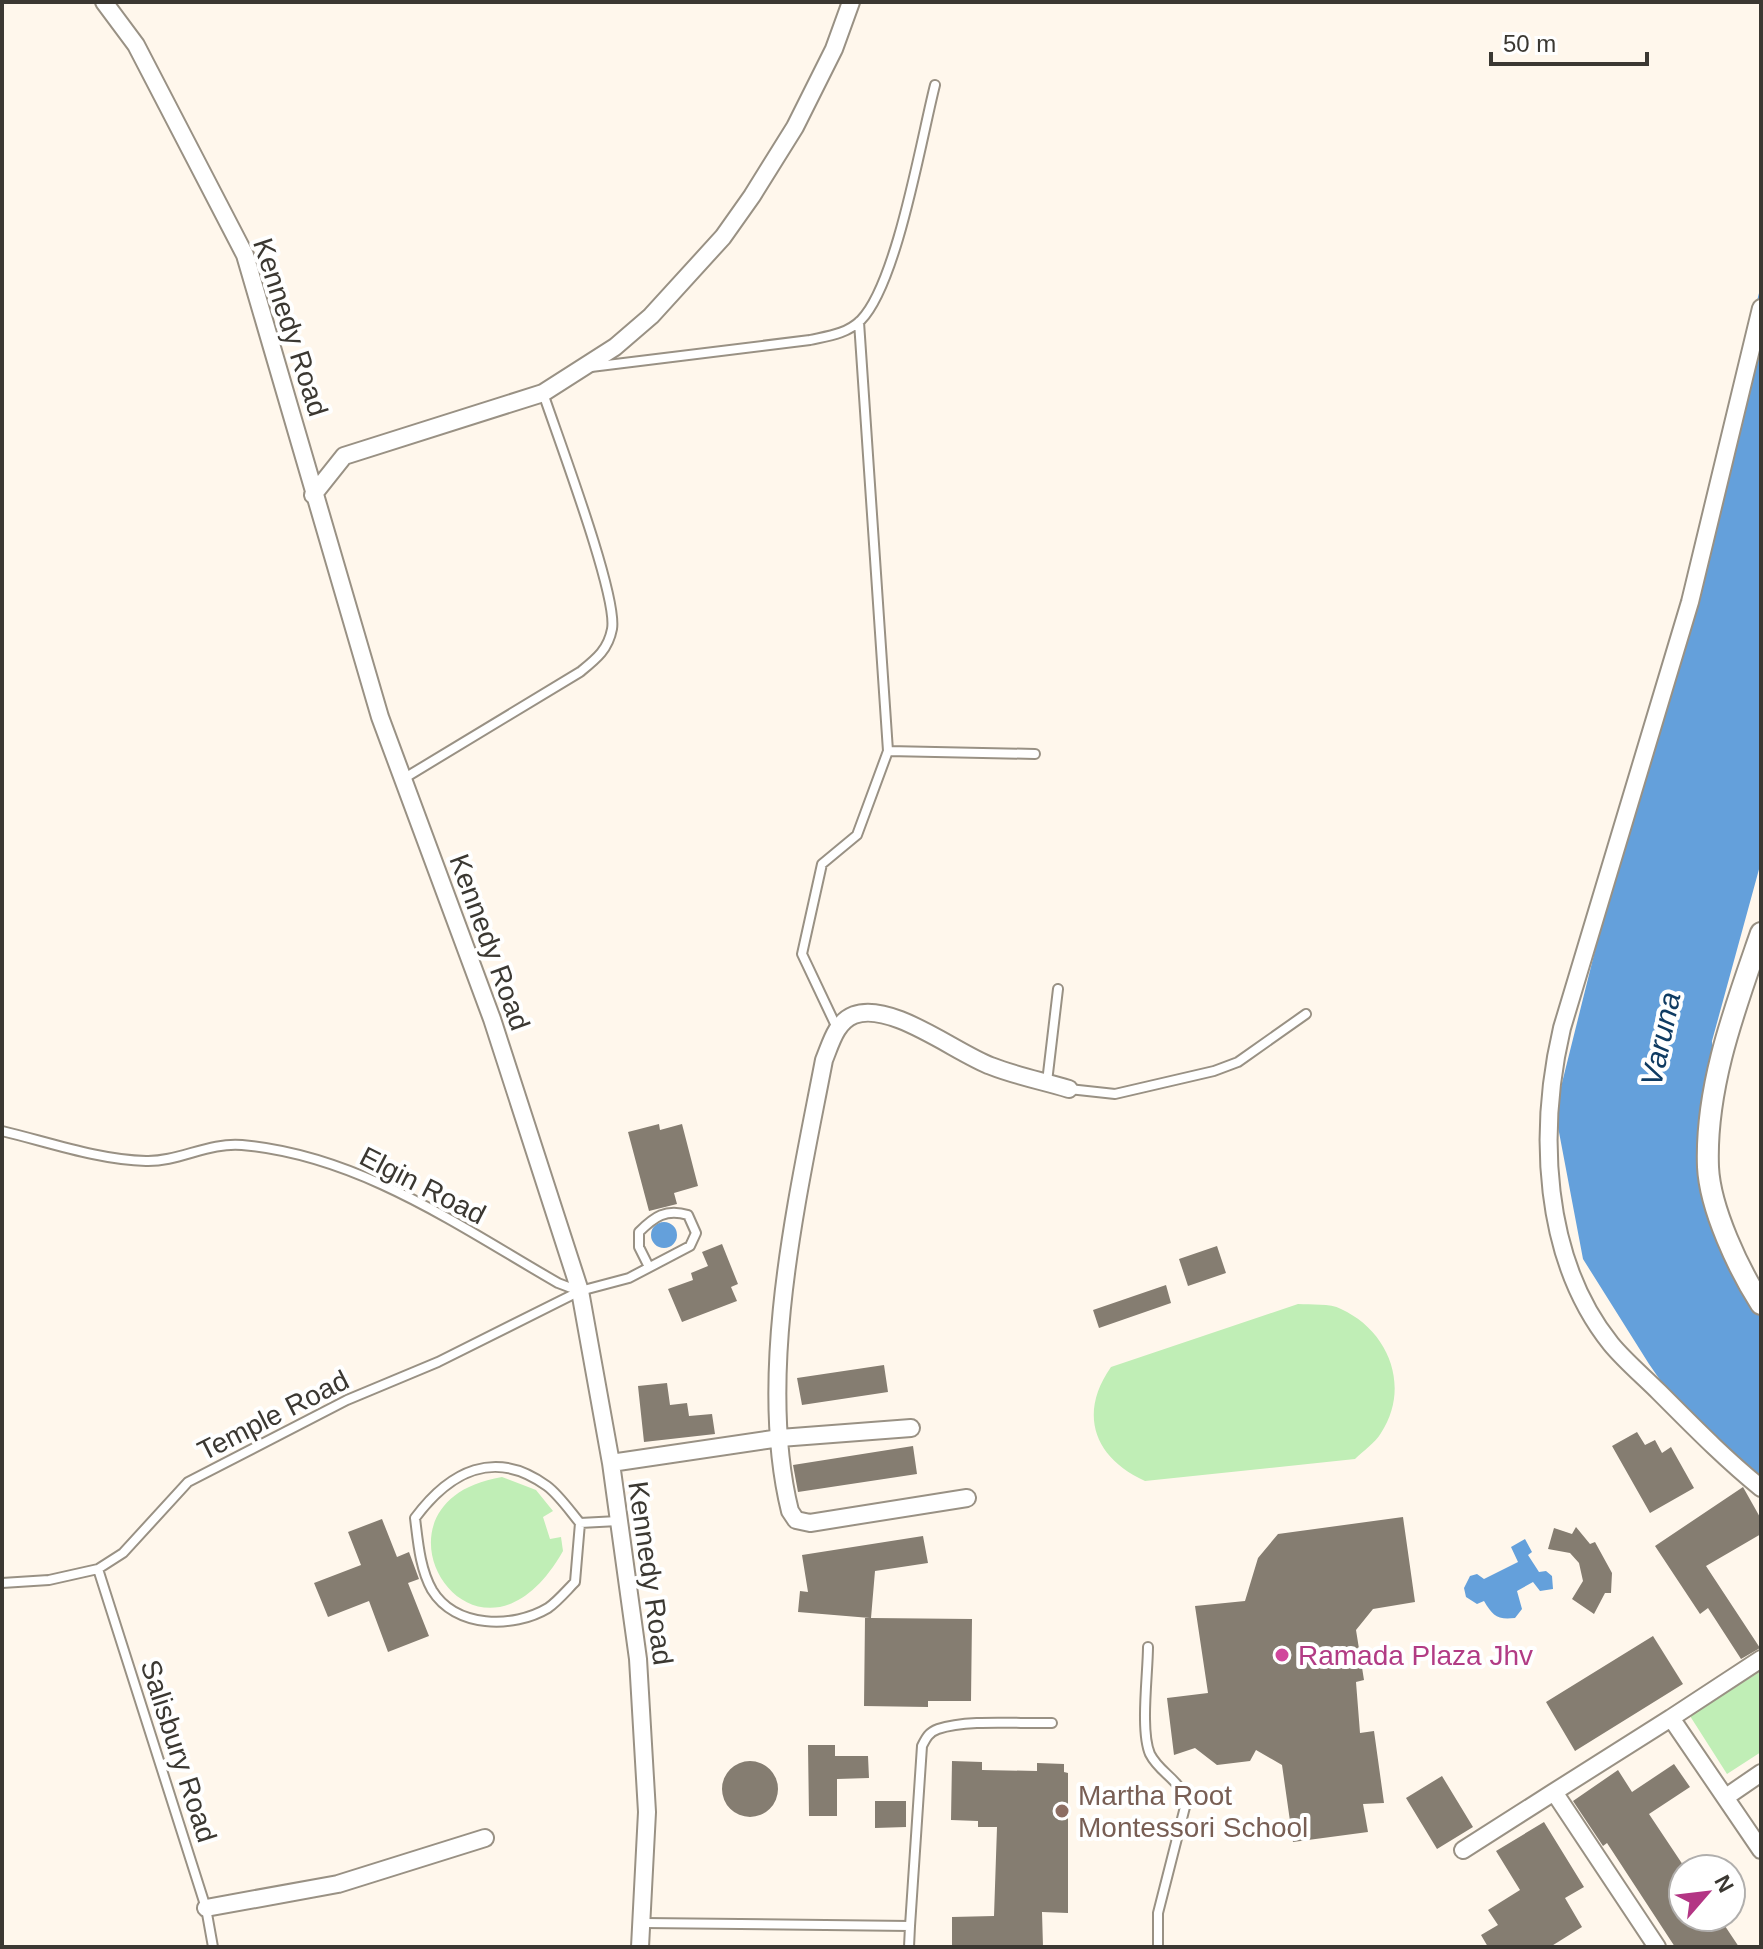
<svg xmlns="http://www.w3.org/2000/svg" width="1763" height="1949" font-family="Arial,sans-serif">
	<style>
		.green { fill: #c0eeb6 }
		.water { fill: #64a0db }
		.building { fill: #857d71 }
		.lines { fill: none; stroke-linecap: round; stroke-linejoin: round }
		.service-casing { stroke: #999184; stroke-width: 12 }
		.minor-casing { stroke: #999184; stroke-width: 20 }
		.tertiary-casing { stroke: #999184; stroke-width: 24 }
		.service { stroke: #fff; stroke-width: 8 }
		.minor { stroke: #fff; stroke-width: 16 }
		.tertiary { stroke: #fff; stroke-width: 20 }
		.hotel-dot { fill: #d1479c; stroke: #fff; stroke-width: 3 }
		.education-dot { fill: #8d6e63; stroke: #fff; stroke-width: 3 }
		.labels { text-anchor: middle; stroke-width: 8; stroke-linejoin: round; paint-order: stroke }
		.street-label { font-size: 28px; fill: #3b3832; stroke: #fff }
		.hotel-label { font-size: 28px; fill: #b23c85; stroke: #fff; text-anchor: start }
		.education-label { font-size: 28px; fill: #785e54; stroke: #fff; text-anchor: start }
		.water-label { font-size: 30px; font-style: italic; fill: #0f3b62; stroke: #fff }
	</style>
	<rect width="100%" height="100%" fill="#fff7ec"/>
	<path class="green" d="M 1298,1304 C 1311,1305 1330,1303 1341,1309 C 1389,1331 1411,1387 1381,1433 C 1375,1443 1363,1451 1355,1459 L 1145,1481 C 1094,1458 1078,1414 1111,1367 Z
		M 502,1477 L 536,1490 L 553,1511 L 543,1517 L 550,1539 L 561,1537 L 563,1551 C 476,1704 350,1502 502,1477 Z
		M 1761,1671 L 1761,1752 L 1727,1774 L 1690,1716 Z"/>
	<path class="water" d="M 1761,285 L 1761,862 L 1712,1041 L 1716,1224 L 1761,1320 L 1761,1493 L 1710,1452 L 1649,1364 L 1583,1259 L 1555,1111 Z
		M651 1235a13 13 0 1 1 26 0a13 13 0 1 1-26 0Z
		M 1525,1539 L 1532,1552 L 1528,1555 L 1539,1572 L 1546,1571 L 1552,1576 L 1553,1589 L 1540,1591 L 1533,1582 L 1517,1591 L 1522,1609 L 1515,1618 C 1497,1620 1493,1616 1484,1601 L 1477,1604 L 1466,1597 L 1464,1588 L 1470,1576 L 1477,1574 L 1484,1579 L 1518,1562 L 1511,1547 Z"/>
	<path class="building" d="M 659,1124 L 660,1130 L 682,1124 L 698,1186 L 674,1193 L 677,1204 L 649,1211 L 628,1132 Z
		M 722,1244 L 738,1284 L 731,1287 L 737,1301 L 682,1322 L 668,1289 L 693,1280 L 691,1273 L 708,1266 L 702,1252 Z
		M 1217,1246 L 1226,1273 L 1188,1286 L 1179,1259 Z
		M 1166,1285 L 1171,1303 L 1099,1328 L 1093,1310 Z
		M 884,1365 L 888,1392 L 802,1405 L 797,1378 Z
		M 667,1383 L 670,1405 L 687,1403 L 689,1416 L 712,1414 L 715,1434 L 644,1442 L 638,1386 Z
		M 1637,1432 L 1645,1445 L 1655,1440 L 1662,1453 L 1671,1447 L 1694,1488 L 1650,1513 L 1612,1446 Z
		M 913,1446 L 917,1474 L 798,1492 L 793,1465 Z
		M 1743,1487 L 1761,1519 L 1761,1534 L 1706,1566 L 1760,1648 L 1741,1659 L 1708,1608 L 1700,1614 L 1655,1546 Z
		M 1403,1517 L 1415,1602 L 1373,1609 L 1356,1630 L 1364,1680 L 1356,1682 L 1360,1733 L 1374,1731 L 1384,1803 L 1363,1804 L 1368,1832 L 1293,1842 L 1282,1765 L 1256,1750 L 1250,1761 L 1217,1765 L 1195,1748 L 1174,1755 L 1167,1698 L 1208,1693 L 1195,1606 L 1245,1601 L 1258,1558 L 1278,1534 Z
		M 382,1519 L 397,1557 L 409,1552 L 419,1579 L 408,1583 L 429,1636 L 388,1652 L 369,1601 L 328,1617 L 314,1583 L 361,1565 L 348,1532 Z
		M 1576,1527 L 1590,1544 L 1595,1542 L 1612,1573 L 1611,1593 L 1605,1593 L 1594,1614 L 1572,1599 L 1583,1581 L 1579,1563 L 1570,1553 L 1548,1549 L 1554,1528 L 1572,1534 Z
		M 923,1536 L 928,1563 L 875,1571 L 871,1618 L 972,1619 L 971,1701 L 928,1701 L 928,1707 L 864,1706 L 865,1618 L 870,1618 L 798,1612 L 800,1591 L 808,1592 L 802,1555 Z
		M 1653,1636 L 1683,1684 L 1575,1751 L 1546,1702 Z
		M 808,1745 L 835,1745 L 835,1756 L 868,1756 L 869,1778 L 837,1779 L 837,1816 L 809,1816 Z
		M 952,1761 L 982,1762 L 982,1770 L 1037,1771 L 1037,1763 L 1064,1764 L 1064,1772 L 1068,1773 L 1068,1913 L 1042,1912 L 1043,1947 L 952,1947 L 952,1917 L 994,1916 L 997,1827 L 978,1827 L 978,1821 L 951,1820 Z
		M722 1789a28 28 0 1 1 56 0a28 28 0 1 1-56 0Z
		M 1674,1764 L 1690,1787 L 1649,1814 L 1683,1865 L 1683,1917 L 1719,1917 L 1739,1947 L 1675,1947 L 1607,1843 L 1603,1846 L 1573,1801 L 1618,1770 L 1632,1792 Z
		M 1442,1776 L 1473,1827 L 1437,1849 L 1406,1798 Z
		M 875,1801 L 906,1801 L 906,1827 L 875,1828 Z
		M 1544,1822 L 1584,1887 L 1565,1898 L 1582,1927 L 1550,1947 L 1488,1947 L 1481,1935 L 1498,1925 L 1488,1910 L 1520,1890 L 1496,1851 Z"/>
	<g class="lines">
		<defs>
			<path id="service" d="M 591,367 L 810,340 C 828,336 847,334 861,320 C 897,283 921,140 935,85
				M 888,751 L 1035,754
				M 403,779 L 580,672 C 596,659 608,650 612,629 C 618,596 557,435 543,393
				M 837,1028 L 802,954 L 822,864 L 857,835 L 888,751 L 859,322
				M 1047,1082 L 1058,989
				M 1069,1089 L 1115,1094 L 1214,1071 L 1238,1062 L 1306,1014
				M 2,1131 C 48,1142 99,1160 146,1161 C 178,1162 209,1142 242,1145 C 359,1155 459,1226 558,1283 L 579,1291
				M 580,1523 L 575,1582 C 567,1590 558,1601 548,1608 C 513,1629 455,1628 432,1590 C 420,1569 418,1542 415,1518 C 450,1471 495,1448 547,1486 C 559,1495 570,1511 580,1523 L 618,1521
				M 98,1569 L 206,1908 L 213,1947
				M 2,1583 L 49,1580 L 98,1569 L 123,1553 L 188,1482 L 347,1400 L 438,1362 L 580,1291 L 629,1278 L 690,1246 L 696,1233 L 688,1215 C 666,1208 654,1217 639,1232 L 639,1247 L 649,1267
				M 1148,1647 C 1148,1673 1140,1731 1150,1754 C 1160,1774 1181,1779 1186,1803 L 1158,1913 L 1158,1947
				M 644,1923 L 910,1926 L 909,1947
				M 910,1926 L 922,1746 C 926,1738 929,1732 938,1729 C 968,1719 1019,1724 1052,1723"/>
			<path id="minor" d="M 104,2 L 136,45 L 245,255 L 380,717 L 492,1019 L 580,1291 L 611,1463 L 638,1659 L 647,1812 L 640,1947
				M 1761,308 L 1690,602 L 1562,1028 C 1538,1130 1542,1258 1611,1344 C 1625,1361 1643,1376 1659,1392 C 1692,1425 1724,1458 1761,1488
				M 313,495 L 344,456 L 543,393 L 615,347 L 651,316 L 723,237 L 752,196 L 795,127 L 834,49 L 851,2
				M 611,1463 L 780,1438 L 911,1428
				M 967,1498 L 810,1523 L 796,1520 L 790,1511 C 756,1374 798,1196 824,1060 C 831,1043 836,1022 854,1015 C 891,1001 956,1053 991,1066 C 1016,1076 1043,1081 1069,1089
				M 1671,1718 L 1761,1659
				M 1554,1792 L 1671,1718 L 1761,1850
				M 1726,1797 L 1761,1773
				M 1463,1850 L 1554,1792 L 1657,1947
				M 206,1908 L 338,1884 L 485,1838"/>
			<path id="tertiary" d="M 1761,933 C 1735,1008 1705,1087 1708,1167 C 1710,1209 1739,1270 1761,1304"/>
		</defs>
		<use href="#service" class="service-casing"/>
		<use href="#minor" class="minor-casing"/>
		<use href="#tertiary" class="tertiary-casing"/>
		<use href="#service" class="service"/>
		<use href="#minor" class="minor"/>
		<use href="#tertiary" class="tertiary"/>
	</g>
	<circle class="hotel-dot" cx="1282" cy="1655" r="8"/>
	<circle class="education-dot" cx="1062" cy="1811" r="8"/>
	<g class="labels">
		<g class="street-label">
			<text transform="translate(291 327) rotate(72)" y="10">Kennedy Road</text>
			<text transform="translate(490 942) rotate(70)" y="10">Kennedy Road</text>
			<text transform="translate(423 1185) rotate(27)" y="10">Elgin Road</text>
			<text transform="translate(273 1415) rotate(-27)" y="10">Temple Road</text>
			<text transform="translate(651 1573) rotate(82)" y="10">Kennedy Road</text>
			<text transform="translate(179 1751) rotate(72)" y="10">Salisbury Road</text>
		</g>
		<g class="hotel-label">
			<text x="1298" y="1665">Ramada Plaza Jhv</text>
		</g>
		<g class="education-label">
			<text x="1078" y="1805">Martha Root<tspan x="1078" dy="32">Montessori School</tspan></text>
		</g>
		<g class="water-label">
			<text transform="translate(1661 1039) rotate(-78)" y="10">Varuna</text>
		</g>
	</g>
	<rect width="1763" height="1949" fill="none" stroke="#3b3832" stroke-width="8"/>
	<g transform="translate(1707 1893) rotate(62)"><circle r="38" fill="#ffffff" stroke="#b1afad" stroke-width="2"/>
	<path d="M0-6L14 30L0 20L-14 30Z" fill="#b33584"/>
	<text y="-12" font-size="22" font-weight="bold" text-anchor="middle" fill="#3b3832">N</text>
	</g>
	<path d="M1491 52v12h156v-12" fill="none" stroke="#3b3832" stroke-width="4"/>
	<text x="1503" y="52" font-size="24" fill="#3b3832" stroke="#ffffff" stroke-width="6" paint-order="stroke">50 m</text>
</svg>
